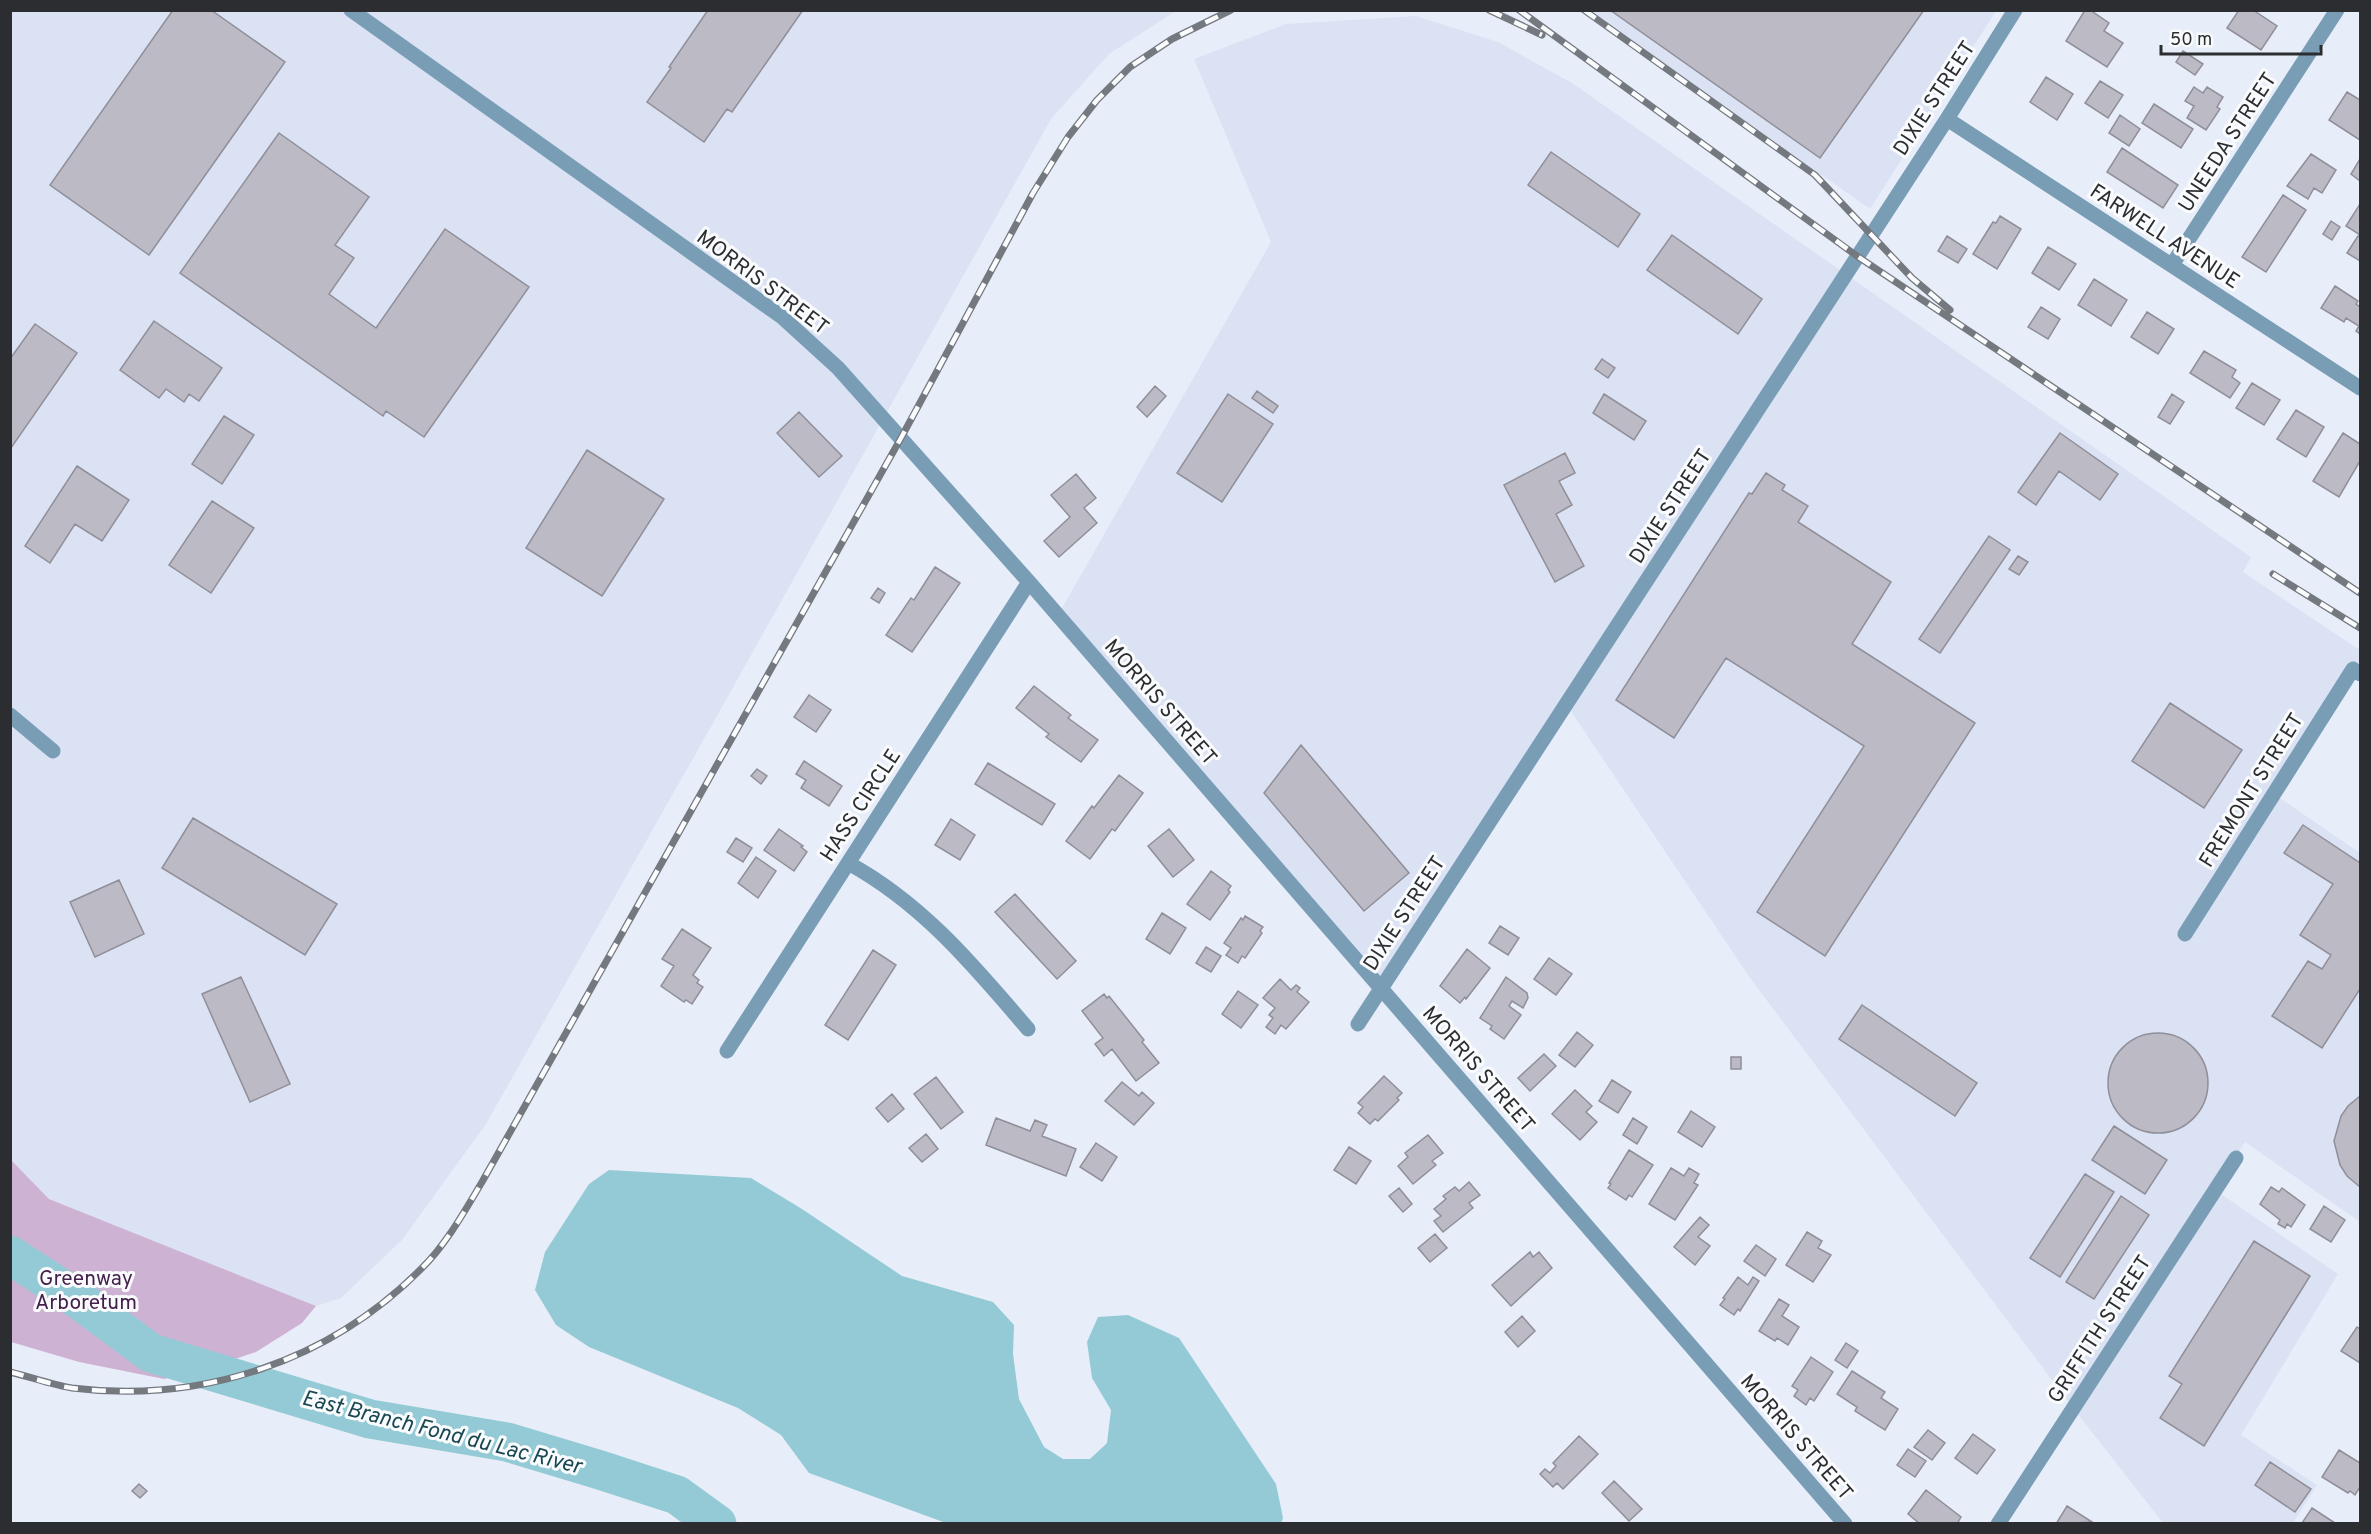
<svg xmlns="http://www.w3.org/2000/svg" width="2371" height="1534" font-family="Overpass,sans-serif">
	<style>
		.built { fill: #dae2f4 }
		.green { fill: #ceb2d4 }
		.water { fill: #94cad5 }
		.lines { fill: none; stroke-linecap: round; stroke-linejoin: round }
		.river { stroke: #94cad5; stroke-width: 39 }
		.building { fill: #bbbac5; stroke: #908f99; stroke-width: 1.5 }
		.street { stroke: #7a9db6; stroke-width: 15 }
		.rail-casing { stroke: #74787f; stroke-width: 7 }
		.rail { stroke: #fafbfd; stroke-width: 4.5; stroke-dasharray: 14; stroke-linecap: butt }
		.labels { text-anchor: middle; stroke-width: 6; stroke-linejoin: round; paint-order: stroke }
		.street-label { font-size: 21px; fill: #2b2d31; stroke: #fafbfd }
		.park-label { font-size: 21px; fill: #431f4c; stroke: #fafbfd }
		.water-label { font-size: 22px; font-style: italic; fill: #194852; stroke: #fafbfd }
	</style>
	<rect width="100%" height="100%" fill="#e8eef9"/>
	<path class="built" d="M 10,11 L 1176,11 L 1109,54 L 1051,119 L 708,732 L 486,1124 L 402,1240 L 341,1298 L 316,1306 L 49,1199 L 11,1160 Z
		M 1589,11 L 1996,11 L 1870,209 Z
		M 1416,16 L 1498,42 L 1572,83 L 2251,557 L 2243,572 L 2360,650 L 2360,660 L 2274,794 L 2360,853 L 2360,1222 L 2245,1142 L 2215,1190 L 2338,1274 L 2241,1435 L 2317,1485 L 2293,1523 L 2163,1523 L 2073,1408 L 1750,978 L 1566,704 L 1380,987 L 1058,615 L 1271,242 L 1194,59 L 1286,24 Z"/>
	<path class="green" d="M 11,1160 L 49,1199 L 316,1306 L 302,1323 L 256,1352 L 226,1362 L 164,1379 L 79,1362 L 11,1342 Z"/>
	<path class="water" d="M 609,1170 L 751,1178 L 802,1209 L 902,1276 L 993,1302 L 1014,1325 L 1013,1354 L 1019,1399 L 1044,1447 L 1063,1459 L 1090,1459 L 1107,1443 L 1111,1410 L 1092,1378 L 1087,1342 L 1098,1317 L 1128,1315 L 1179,1338 L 1276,1484 L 1283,1518 L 1281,1523 L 946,1523 L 809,1473 L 781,1435 L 738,1408 L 589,1347 L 556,1325 L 535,1290 L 545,1252 L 589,1184 Z"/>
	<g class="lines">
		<path class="river" d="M 10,1255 L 82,1302 L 151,1353 L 370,1419 L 507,1442 L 600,1470 L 677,1495 L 717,1524"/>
	</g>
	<path class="building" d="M 173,10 L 211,10 L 285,62 L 149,255 L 50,185 Z
		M 708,10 L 803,10 L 732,112 L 727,109 L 704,142 L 647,102 L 671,68 L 669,67 Z
		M 1610,10 L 1924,10 L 1820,158 Z
		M 2085,10 L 2090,10 L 2109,23 L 2104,31 L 2123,43 L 2107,67 L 2066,41 Z
		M 2239,10 L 2253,10 L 2277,26 L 2261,50 L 2227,28 Z
		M 2183,51 L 2203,64 L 2195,75 L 2176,62 Z
		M 2046,77 L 2073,94 L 2057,120 L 2030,102 Z
		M 2100,81 L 2123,95 L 2108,118 L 2085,103 Z
		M 2194,87 L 2203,93 L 2207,87 L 2223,97 L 2217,107 L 2220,109 L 2206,130 L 2187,118 L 2194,106 L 2185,101 Z
		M 2347,92 L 2360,100 L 2360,140 L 2329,120 Z
		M 2154,104 L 2193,129 L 2181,148 L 2142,123 Z
		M 2120,115 L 2140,129 L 2129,146 L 2109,133 Z
		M 279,133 L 369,197 L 335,245 L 354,258 L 329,294 L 376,328 L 445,229 L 529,287 L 424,437 L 386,411 L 383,416 L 180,273 Z
		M 2122,148 L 2178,185 L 2163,208 L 2107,172 Z
		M 1551,152 L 1640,214 L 1618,247 L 1528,185 Z
		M 2311,154 L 2336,170 L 2322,193 L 2314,188 L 2308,199 L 2287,186 Z
		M 2360,159 L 2360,181 L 2351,174 Z
		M 2283,195 L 2306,210 L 2266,272 L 2242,257 Z
		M 2360,204 L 2360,235 L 2346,226 Z
		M 2000,216 L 2021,229 L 1997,269 L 1973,254 L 1993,222 L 1996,223 Z
		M 2331,221 L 2340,227 L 2332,240 L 2323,234 Z
		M 1672,235 L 1762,299 L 1738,334 L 1647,270 Z
		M 1947,236 L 1967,249 L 1958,263 L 1938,251 Z
		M 2358,236 L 2360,237 L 2360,261 L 2347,253 Z
		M 2048,247 L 2076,264 L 2059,290 L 2032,273 Z
		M 2094,279 L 2127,300 L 2111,326 L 2078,305 Z
		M 2335,286 L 2358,301 L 2356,304 L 2360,307 L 2360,334 L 2356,331 L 2359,326 L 2346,318 L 2344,322 L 2321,308 Z
		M 2041,307 L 2060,319 L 2048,339 L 2028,327 Z
		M 2147,312 L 2174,329 L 2158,354 L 2131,337 Z
		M 154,321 L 222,368 L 199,401 L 189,394 L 184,402 L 166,389 L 159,398 L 120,370 Z
		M 35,324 L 77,353 L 11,448 L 10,359 Z
		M 2204,351 L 2236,370 L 2232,377 L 2240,383 L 2230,398 L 2190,373 Z
		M 1602,359 L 1615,368 L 1608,378 L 1595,369 Z
		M 2252,383 L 2280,400 L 2264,425 L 2236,408 Z
		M 1155,386 L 1166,396 L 1147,417 L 1137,407 Z
		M 1257,391 L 1278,406 L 1273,413 L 1252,398 Z
		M 1228,394 L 1273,424 L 1222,502 L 1177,473 Z
		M 1604,394 L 1646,421 L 1634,440 L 1593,413 Z
		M 2172,394 L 2184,402 L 2170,424 L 2158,417 Z
		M 2296,410 L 2324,427 L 2306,457 L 2277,439 Z
		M 799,412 L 842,456 L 819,477 L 777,433 Z
		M 224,416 L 254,435 L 222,484 L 192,464 Z
		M 2060,433 L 2118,474 L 2100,500 L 2059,471 L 2036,505 L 2018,492 Z
		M 2343,433 L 2360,444 L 2360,461 L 2339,497 L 2313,481 Z
		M 587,450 L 664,499 L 602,596 L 526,548 Z
		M 1565,453 L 1575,473 L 1559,481 L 1572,505 L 1556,514 L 1584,566 L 1555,582 L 1504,485 Z
		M 77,466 L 129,500 L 102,541 L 75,524 L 50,563 L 25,546 Z
		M 1766,473 L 1785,485 L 1782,490 L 1808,506 L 1798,522 L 1891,582 L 1852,644 L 1975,723 L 1825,956 L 1757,912 L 1864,746 L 1726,658 L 1674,738 L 1616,700 L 1749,493 L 1752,494 Z
		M 1076,474 L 1096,498 L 1084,508 L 1097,523 L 1059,557 L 1044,541 L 1070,517 L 1051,495 Z
		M 212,501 L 254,528 L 211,593 L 169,565 Z
		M 1989,536 L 2010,550 L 1940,653 L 1919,639 Z
		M 2018,556 L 2028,562 L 2019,575 L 2009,569 Z
		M 935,567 L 960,583 L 912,652 L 886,635 L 911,598 L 914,600 Z
		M 878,588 L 885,593 L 879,603 L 871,598 Z
		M 1034,686 L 1071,715 L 1068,718 L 1098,740 L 1081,762 L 1046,737 L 1049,734 L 1016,708 Z
		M 809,695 L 831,710 L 816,732 L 794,717 Z
		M 2170,703 L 2242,750 L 2204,808 L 2132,761 Z
		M 1301,745 L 1409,873 L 1364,911 L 1264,793 Z
		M 804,761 L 842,786 L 829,806 L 801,788 L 806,780 L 796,774 Z
		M 988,763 L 1055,804 L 1042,825 L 975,784 Z
		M 757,769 L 767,776 L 761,784 L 751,776 Z
		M 1119,775 L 1143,793 L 1115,831 L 1112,829 L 1090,859 L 1066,841 L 1092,806 L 1094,808 Z
		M 193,818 L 337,904 L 305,955 L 162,868 Z
		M 951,819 L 975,835 L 960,860 L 935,845 Z
		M 2303,825 L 2360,863 L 2360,989 L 2322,1048 L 2272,1016 L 2308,961 L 2322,969 L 2331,955 L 2300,935 L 2333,884 L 2284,853 Z
		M 779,829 L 803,846 L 801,847 L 807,852 L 794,871 L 764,850 Z
		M 1169,829 L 1194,860 L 1173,877 L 1148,846 Z
		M 736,838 L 752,848 L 743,862 L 727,852 Z
		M 756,857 L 776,871 L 758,898 L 738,883 Z
		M 1211,871 L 1231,886 L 1228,890 L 1230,892 L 1210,920 L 1187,904 Z
		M 119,880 L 144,934 L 95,957 L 70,902 Z
		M 1015,894 L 1076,961 L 1057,979 L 995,912 Z
		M 1162,913 L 1186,928 L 1170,954 L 1146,939 Z
		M 1245,916 L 1263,927 L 1260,931 L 1262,933 L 1245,958 L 1242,956 L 1238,963 L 1226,955 L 1231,948 L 1224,943 L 1241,918 L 1243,920 Z
		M 1500,926 L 1519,938 L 1508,955 L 1489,943 Z
		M 682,929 L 711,948 L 693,975 L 699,980 L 697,983 L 703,987 L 692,1004 L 686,1000 L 684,1002 L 661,986 L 674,966 L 662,959 Z
		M 1206,947 L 1221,956 L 1211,972 L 1196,963 Z
		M 1467,949 L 1490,968 L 1466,999 L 1465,997 L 1460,1003 L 1440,986 Z
		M 873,950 L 896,965 L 848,1040 L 825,1025 Z
		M 1549,958 L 1572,974 L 1556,995 L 1534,979 Z
		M 241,977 L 290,1084 L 250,1102 L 202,994 Z
		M 1506,977 L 1527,993 L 1528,998 L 1523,1008 L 1512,1001 L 1509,1006 L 1521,1015 L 1504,1039 L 1490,1029 L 1492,1026 L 1480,1018 Z
		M 1280,979 L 1291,990 L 1296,985 L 1300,988 L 1297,992 L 1309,1002 L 1286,1029 L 1281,1025 L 1275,1034 L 1266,1027 L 1273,1018 L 1269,1015 L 1275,1008 L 1263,998 Z
		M 1238,991 L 1258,1005 L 1241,1028 L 1222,1014 Z
		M 1104,994 L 1107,998 L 1109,996 L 1144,1040 L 1142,1042 L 1159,1063 L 1136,1081 L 1112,1049 L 1104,1056 L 1095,1044 L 1103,1038 L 1082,1011 Z
		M 1862,1005 L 1977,1083 L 1955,1116 L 1839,1039 Z
		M 1577,1032 L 1593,1045 L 1575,1067 L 1559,1055 Z
		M2108 1083a50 50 0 1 1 100 0a50 50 0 1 1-100 0Z
		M 1544,1054 L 1556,1066 L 1530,1091 L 1518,1078 Z
		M 1731,1057 L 1741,1057 L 1741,1069 L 1731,1069 Z
		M 1384,1076 L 1402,1093 L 1397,1098 L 1399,1100 L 1378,1121 L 1375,1119 L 1370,1124 L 1358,1113 L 1363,1107 L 1358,1103 Z
		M 936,1077 L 963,1112 L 941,1129 L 914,1094 Z
		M 1612,1080 L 1631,1092 L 1618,1113 L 1599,1101 Z
		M 1122,1082 L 1139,1096 L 1142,1092 L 1154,1103 L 1134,1125 L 1105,1101 Z
		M 1575,1090 L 1592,1106 L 1586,1112 L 1597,1122 L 1580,1140 L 1552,1114 Z
		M 892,1094 L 904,1109 L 888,1122 L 876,1108 Z
		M 2360,1096 L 2360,1187 L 2347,1176 L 2340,1165 L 2334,1141 L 2341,1116 L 2348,1106 Z
		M 1691,1111 L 1715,1127 L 1702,1147 L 1678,1132 Z
		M 996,1118 L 1030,1131 L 1035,1120 L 1047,1125 L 1042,1136 L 1076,1149 L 1066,1176 L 986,1145 Z
		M 1633,1118 L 1647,1127 L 1637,1144 L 1623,1135 Z
		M 2114,1126 L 2167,1160 L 2145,1194 L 2092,1160 Z
		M 926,1134 L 938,1149 L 922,1162 L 909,1148 Z
		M 1428,1135 L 1443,1153 L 1432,1161 L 1436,1165 L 1413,1184 L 1398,1166 L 1408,1157 L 1405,1153 Z
		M 1096,1143 L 1117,1157 L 1102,1181 L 1080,1167 Z
		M 1349,1147 L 1371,1161 L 1356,1184 L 1334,1170 Z
		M 1629,1150 L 1653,1165 L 1632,1197 L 1629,1195 L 1626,1200 L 1608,1188 L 1611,1184 L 1609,1183 Z
		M 1671,1168 L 1684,1176 L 1689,1168 L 1699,1174 L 1694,1183 L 1698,1185 L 1675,1220 L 1649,1204 Z
		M 2085,1174 L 2114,1192 L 2060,1277 L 2030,1258 Z
		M 1469,1182 L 1480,1195 L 1469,1203 L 1473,1208 L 1443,1232 L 1434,1221 L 1441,1216 L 1434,1209 L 1446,1199 L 1443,1196 L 1455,1187 L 1459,1191 Z
		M 2271,1187 L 2279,1192 L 2282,1188 L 2305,1205 L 2291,1227 L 2287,1224 L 2285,1228 L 2278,1224 L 2280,1220 L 2260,1204 Z
		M 1399,1188 L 1412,1204 L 1403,1212 L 1389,1196 Z
		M 2121,1196 L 2149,1215 L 2094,1299 L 2066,1282 Z
		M 2324,1206 L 2345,1220 L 2331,1242 L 2310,1229 Z
		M 1700,1217 L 1709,1225 L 1698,1237 L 1710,1246 L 1695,1265 L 1674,1247 Z
		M 1807,1232 L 1822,1241 L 1818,1248 L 1831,1255 L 1813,1282 L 1786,1265 Z
		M 1435,1234 L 1447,1248 L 1430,1262 L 1418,1248 Z
		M 2254,1241 L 2310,1276 L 2204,1446 L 2160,1418 L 2182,1384 L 2169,1376 Z
		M 1756,1245 L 1776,1259 L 1765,1276 L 1744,1261 Z
		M 1530,1252 L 1533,1257 L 1539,1252 L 1552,1268 L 1511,1306 L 1492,1285 Z
		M 1738,1277 L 1748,1285 L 1753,1277 L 1759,1281 L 1740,1311 L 1738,1309 L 1734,1315 L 1720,1305 L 1725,1299 L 1723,1298 Z
		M 1779,1299 L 1789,1305 L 1782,1316 L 1799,1327 L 1788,1345 L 1777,1338 L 1775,1341 L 1759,1331 Z
		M 1522,1316 L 1535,1331 L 1518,1347 L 1505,1332 Z
		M 2357,1327 L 2360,1329 L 2360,1363 L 2341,1351 Z
		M 1846,1343 L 1858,1351 L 1847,1368 L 1835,1360 Z
		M 1811,1357 L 1833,1372 L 1814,1401 L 1810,1398 L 1806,1405 L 1794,1396 L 1798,1390 L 1792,1386 Z
		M 1852,1371 L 1885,1392 L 1881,1398 L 1898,1409 L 1885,1430 L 1855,1411 L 1857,1407 L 1837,1394 Z
		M 1928,1430 L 1945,1443 L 1932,1460 L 1914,1447 Z
		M 1973,1434 L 1995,1450 L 1977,1474 L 1955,1458 Z
		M 1579,1436 L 1598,1454 L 1563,1489 L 1557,1483 L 1553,1487 L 1540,1474 L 1545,1469 L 1550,1473 L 1556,1466 L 1553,1463 Z
		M 1908,1449 L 1926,1461 L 1915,1477 L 1897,1465 Z
		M 2339,1450 L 2360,1463 L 2360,1487 L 2355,1495 L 2350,1491 L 2348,1493 L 2322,1477 Z
		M 2270,1462 L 2311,1489 L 2295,1512 L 2255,1485 Z
		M 1614,1481 L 1642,1509 L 1629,1521 L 1602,1493 Z
		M 139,1484 L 147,1491 L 140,1498 L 132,1491 Z
		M 1926,1490 L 1961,1517 L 1957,1524 L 1920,1524 L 1908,1514 Z
		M 2067,1506 L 2092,1522 L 2056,1524 Z
		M 2312,1508 L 2335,1523 L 2335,1524 L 2302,1523 Z"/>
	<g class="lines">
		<path class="street" d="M 351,10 L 782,317 L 838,368 L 1029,582 L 1845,1524
			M 1947,119 L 2360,388
			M 2172,265 L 2337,10
			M 10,715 L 53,751
			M 848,863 C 922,903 974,966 1028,1029
			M 2185,934 L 2353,669 L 2360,674
			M 1358,1024 L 1947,119 L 2015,10
			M 727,1051 L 1029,582
			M 1998,1524 L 2236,1158"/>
		<defs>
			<path id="rail" d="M 1489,10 L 1542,35
				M 1519,10 L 1857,256 L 2360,593
				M 1584,10 L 1815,175 L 1912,278 L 1950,310
				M 2273,574 L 2360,628
				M 10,1372 C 31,1377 52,1385 72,1388 C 202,1404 330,1361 422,1268 C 447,1243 464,1212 482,1182 L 901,438 L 1033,193 L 1068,137 L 1097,100 L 1130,67 L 1172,39 L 1231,10"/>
		</defs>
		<use href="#rail" class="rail-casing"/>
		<use href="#rail" class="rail"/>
	</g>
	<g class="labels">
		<g class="street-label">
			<text transform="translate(1934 98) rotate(-57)" y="7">DIXIE STREET</text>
			<text transform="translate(2227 142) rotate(-57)" y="7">UNEEDA STREET</text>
			<text transform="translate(2165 236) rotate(33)" y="7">FARWELL AVENUE</text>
			<text transform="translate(763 282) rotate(37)" y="7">MORRIS STREET</text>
			<text transform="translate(1670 506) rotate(-57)" y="7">DIXIE STREET</text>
			<text transform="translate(1161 702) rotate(49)" y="7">MORRIS STREET</text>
			<text transform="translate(2251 790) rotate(-58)" y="7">FREMONT STREET</text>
			<text transform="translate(860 805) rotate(-57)" y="7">HASS CIRCLE</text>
			<text transform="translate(1404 913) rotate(-57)" y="7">DIXIE STREET</text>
			<text transform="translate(1479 1069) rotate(49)" y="7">MORRIS STREET</text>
			<text transform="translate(2099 1329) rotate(-57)" y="7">GRIFFITH STREET</text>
			<text transform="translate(1797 1437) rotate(49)" y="7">MORRIS STREET</text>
		</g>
		<g class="park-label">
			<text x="86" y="1285">Greenway<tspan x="86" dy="24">Arboretum</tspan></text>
		</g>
		<g class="water-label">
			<text transform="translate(442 1431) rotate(14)" y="8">East Branch Fond du Lac River</text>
		</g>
	</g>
	<rect width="2371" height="1534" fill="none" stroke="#2b2d31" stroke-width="24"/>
	<path d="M2161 45v9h160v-9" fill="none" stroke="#2b2d31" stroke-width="3"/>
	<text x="2170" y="45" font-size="18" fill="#2b2d31" stroke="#fafbfd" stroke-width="4.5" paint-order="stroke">50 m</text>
</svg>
